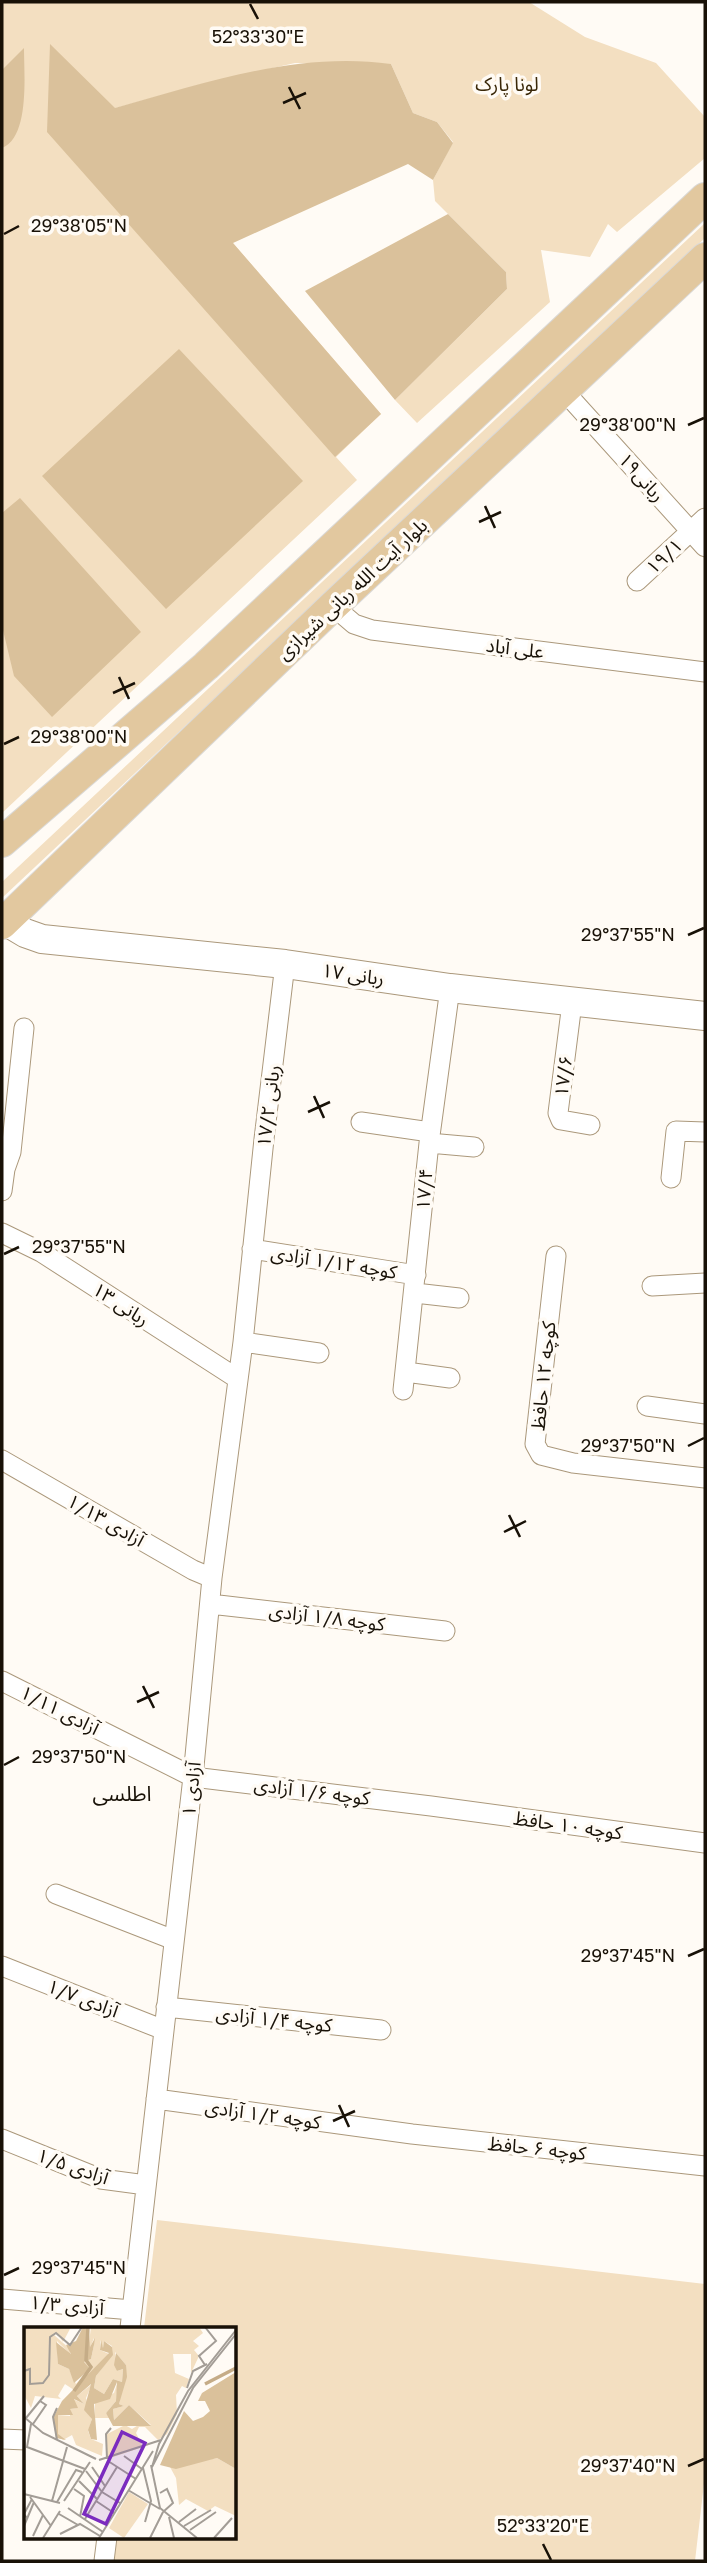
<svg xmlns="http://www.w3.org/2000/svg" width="707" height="2563" font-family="'Golos Text','Noto Sans Arabic',sans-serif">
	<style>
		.green { fill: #f3dfc1 }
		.forest { fill: #dac19b }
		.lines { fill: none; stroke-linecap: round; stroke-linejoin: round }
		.street-casing { stroke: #ab987b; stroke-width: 21 }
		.secondary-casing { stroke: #ab987b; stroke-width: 30 }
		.primary-casing { stroke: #dad9d7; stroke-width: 32 }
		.street { stroke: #fff; stroke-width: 19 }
		.secondary { stroke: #fff; stroke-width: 28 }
		.primary { stroke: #e2c89f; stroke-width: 30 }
		.ticks { fill: none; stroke: #181107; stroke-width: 2.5 }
		.labels { text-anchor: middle; stroke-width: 7; stroke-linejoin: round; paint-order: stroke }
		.park-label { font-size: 19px; fill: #3a2808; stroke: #fffbf5 }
		.street-label { font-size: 19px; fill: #181107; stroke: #fffbf5 }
		.neighbourhood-label { font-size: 21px; fill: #181107; stroke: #fffbf5 }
		.inset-river { fill: none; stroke: #c5ac87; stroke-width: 3.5 }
		.inset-road { fill: none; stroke: #a39d96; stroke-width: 2 }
		.view { fill: #7b2cbf; fill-opacity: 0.15; stroke: #7b2cbf; stroke-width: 3.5 }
		.inset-edge { fill: none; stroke: #181107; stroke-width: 3.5 }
		.ticks-label { font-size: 18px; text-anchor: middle; fill: #181107; stroke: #fffbf5; stroke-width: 7; stroke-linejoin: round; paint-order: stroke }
	</style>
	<rect width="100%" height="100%" fill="#fffbf5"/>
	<path class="green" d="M 2,2 L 529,2 L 585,37 L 656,63 L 705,117 L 705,158 L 617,232 L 608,224 L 590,257 L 541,250 L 550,302 L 417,423 L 395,400 L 507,289 L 506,272 L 435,201 L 433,180 L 453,142 L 437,122 L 413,113 L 391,64 L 295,63 L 202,84 L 116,108 L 381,414 L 336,457 L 357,480 L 2,813 Z
		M 705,223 L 705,238 L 2,898 L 2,882 Z
		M 157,2220 L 705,2284 L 705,2475 L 695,2561 L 114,2561 L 117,2537 L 234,2537 L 234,2328 L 144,2328 Z"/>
	<path class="forest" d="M 50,44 L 115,108 C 205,83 297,51 391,64 L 413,113 L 437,122 L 453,143 L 433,180 L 408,164 L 233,243 L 381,414 L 335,457 L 47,132 Z
		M 24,48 C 24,74 30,137 2,148 L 2,70 Z
		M 448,214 L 506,272 L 507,289 L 395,400 L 305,291 Z
		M 179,349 L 303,481 L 166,609 L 42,476 Z
		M 20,498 L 141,632 L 52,717 L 14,676 L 2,626 L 2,513 Z"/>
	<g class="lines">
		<defs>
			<path id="street" d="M 564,391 L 705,547
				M 637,581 L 705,518
				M 333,606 L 354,624 L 372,630 L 705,672
				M 572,1003 L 558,1113 L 561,1120 L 590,1125
				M 361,1122 L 430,1132
				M 429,1143 L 474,1147
				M 671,1178 L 676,1131 L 705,1132
				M 2,1191 L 5,1169 L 11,1152 L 24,1028
				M 2,1233 L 41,1252 L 238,1379
				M 252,1249 L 416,1275
				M 556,1256 L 535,1444 L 541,1455 L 573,1463 L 705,1478
				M 652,1286 L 705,1283
				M 415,1293 L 459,1298
				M 243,1342 L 319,1353
				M 406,1372 L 450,1378
				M 403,1390 L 429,1143 L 450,988
				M 647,1406 L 705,1414
				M 2,1460 L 193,1570 L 212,1578
				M 210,1604 L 445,1631
				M 2,1681 L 193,1777 L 431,1806 L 705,1843
				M 56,1894 L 174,1940
				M 2,1966 L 164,2030
				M 166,2007 L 381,2030
				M 156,2099 L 412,2134 L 705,2166
				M 2,2139 L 101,2179 L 146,2185
				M 2,2299 L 132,2310
				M 130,2328 L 193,1777 L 212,1578 L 243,1342 L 264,1139 L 285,964
				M 2,2439 L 26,2440
				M 104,2561 L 107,2537"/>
			<path id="secondary" d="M 5,921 L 25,933 L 42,939 L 285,964 L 450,988 L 705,1016"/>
			<path id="primary" d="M 2,842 L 206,666 L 705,198
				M 2,924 L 333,606 L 705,258"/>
		</defs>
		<use href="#street" class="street-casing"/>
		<use href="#secondary" class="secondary-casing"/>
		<use href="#primary" class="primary-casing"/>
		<use href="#street" class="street"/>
		<use href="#secondary" class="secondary"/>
		<use href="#primary" class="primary"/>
	</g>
	<path class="ticks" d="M 250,4 L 258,19M 289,87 L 300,109M 283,103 L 306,93M 4,234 L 19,226M 688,425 L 704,418M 485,506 L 495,528M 479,522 L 501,512M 119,677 L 129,699M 113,693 L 135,683M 4,744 L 19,737M 688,935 L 704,928M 314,1096 L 324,1118M 308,1112 L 330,1102M 4,1254 L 19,1247M 688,1446 L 704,1438M 509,1515 L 520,1537M 504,1532 L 526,1521M 143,1686 L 154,1708M 137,1702 L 159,1692M 4,1765 L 19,1757M 688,1956 L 704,1949M 339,2105 L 349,2127M 333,2121 L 355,2111M 4,2275 L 19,2268M 688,2466 L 704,2459M 543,2544 L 551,2560"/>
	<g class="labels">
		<g class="park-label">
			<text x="507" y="91">لونا پارک</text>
		</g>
		<g class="street-label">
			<text transform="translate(642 477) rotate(48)" y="7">ربانی۱۹</text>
			<text transform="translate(664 556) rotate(-43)" y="7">۱۹/۱</text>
			<text transform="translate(352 589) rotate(-43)" y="7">بلوار آیت الله ربانی شیرازی</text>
			<text transform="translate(515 648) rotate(7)" y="7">علی آباد</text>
			<text transform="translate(353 974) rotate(8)" y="7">ربانی ۱۷</text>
			<text transform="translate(563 1076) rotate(-83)" y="7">۱۷/۶</text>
			<text transform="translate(268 1106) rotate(-83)" y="7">ربانی ۱۷/۲</text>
			<text transform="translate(424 1189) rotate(-85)" y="7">۱۷/۴</text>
			<text transform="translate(334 1262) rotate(9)" y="7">کوچه ۱/۱۲ آزادی</text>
			<text transform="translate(121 1304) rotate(33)" y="7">ربانی ۱۳</text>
			<text transform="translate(543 1376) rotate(-84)" y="7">کوچه ۱۲ حافظ</text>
			<text transform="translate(106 1520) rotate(30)" y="7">آزادی ۱/۱۳</text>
			<text transform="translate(327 1617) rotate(7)" y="7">کوچه ۱/۸ آزادی</text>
			<text transform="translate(60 1710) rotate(27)" y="7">آزادی ۱/۱۱</text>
			<text transform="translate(191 1789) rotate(-84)" y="7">آزادی ۱</text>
			<text transform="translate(312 1791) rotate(7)" y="7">کوچه ۱/۶ آزادی</text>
			<text transform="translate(568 1825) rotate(8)" y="7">کوچه ۱۰ حافظ</text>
			<text transform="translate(83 1998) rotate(21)" y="7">آزادی ۱/۷</text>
			<text transform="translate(274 2019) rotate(6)" y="7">کوچه ۱/۴ آزادی</text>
			<text transform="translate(263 2114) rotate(8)" y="7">کوچه ۱/۲ آزادی</text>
			<text transform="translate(537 2148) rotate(6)" y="7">کوچه ۶ حافظ</text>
			<text transform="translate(73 2166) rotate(19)" y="7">آزادی ۱/۵</text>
			<text transform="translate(67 2305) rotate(5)" y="7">آزادی ۱/۳</text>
		</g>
		<g class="neighbourhood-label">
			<text x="122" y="1801">اطلسی</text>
		</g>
	</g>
	<g transform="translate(24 2327)">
		<rect width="212" height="212" fill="#fffbf5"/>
		<path d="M 0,0 L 47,0 L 39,15 L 32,5 L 29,7 L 47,23 L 46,27 L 33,14 L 34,37 L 45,42 L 52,57 L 65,42 L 60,35 L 67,32 L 70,18 L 70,11 L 66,21 L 65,16 L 67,0 L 175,0 L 179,6 L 169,14 L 175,19 L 170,23 L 175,29 L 167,46 L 167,27 L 149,27 L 151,46 L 165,52 L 162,61 L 158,59 L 152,68 L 153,87 L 143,107 L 134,113 L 121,100 L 115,100 L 112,106 L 119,120 L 83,132 L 83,107 L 101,98 L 108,102 L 116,97 L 127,98 L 105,78 L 90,93 L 89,82 L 100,79 L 95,77 L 102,38 L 91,25 L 93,44 L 99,42 L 98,55 L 89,52 L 80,67 L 70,61 L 72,49 L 88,28 L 88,19 L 80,14 L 79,21 L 76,13 L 76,23 L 85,27 L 67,49 L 50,63 L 41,57 L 34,69 L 37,72 L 11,69 L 7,81 L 0,68 ZM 94,54 L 92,74 L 82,86 L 86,91 L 71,91 L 71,75 L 90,66 ZM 68,57 L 62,71 L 68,92 L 64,104 L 67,112 L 79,117 L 78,129 L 52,118 L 48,108 L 39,113 L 34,108 L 34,88 L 46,89 L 46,82 L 53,81 L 49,72 L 60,77 L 53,69 ZM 193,131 L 212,142 L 212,189 L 191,179 L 184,184 L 162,172 L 155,178 L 152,151 L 146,140 ZM 105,165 L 124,177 L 100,211 L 85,201 Z" fill="#f3dfc1"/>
		<path d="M 59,0 L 65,3 L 66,20 L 71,11 L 70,18 L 67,32 L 60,35 L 66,42 L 50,56 L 45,42 L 34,37 L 32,15 L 47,27 L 42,18 L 52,14 ZM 77,13 L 79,21 L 80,14 L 88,20 L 89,28 L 72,49 L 70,61 L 80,67 L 89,52 L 98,55 L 99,42 L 93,44 L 90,38 L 92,26 L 102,38 L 103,50 L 95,77 L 100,79 L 89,82 L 90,93 L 105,78 L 127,99 L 89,99 L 82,86 L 92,74 L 93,55 L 86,72 L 70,77 L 73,113 L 67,112 L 64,103 L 68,92 L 60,83 L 67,57 L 53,69 L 60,77 L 50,72 L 54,81 L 46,82 L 49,88 L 34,88 L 34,107 L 42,113 L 32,111 L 29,91 L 38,74 L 85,26 L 76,23 ZM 212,45 L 212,142 L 193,131 L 152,142 L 136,138 L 160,84 L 169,94 L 179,90 L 186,84 L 181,74 L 174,74 L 178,66 Z" fill="#dac19b"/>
		<path class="inset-river" d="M 181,57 L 212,41M 50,64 L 67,40 L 62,33 L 64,0"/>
		<path class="inset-road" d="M 212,3 L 164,64 L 135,117 L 128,140 L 169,61 L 212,7M 181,38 L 175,29 L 192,14 L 181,0M 0,44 L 6,42 L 6,57 L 19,56 L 25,48 L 26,10 L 32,6 L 46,18 L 58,0M 163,61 L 169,44 L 183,37M 0,90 L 19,106 L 72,132M 2,91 L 20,69M 7,97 L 3,120 L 61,142M 9,97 L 22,78 L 16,74M 33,113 L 29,90 L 33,81M 100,129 L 118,142M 83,132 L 82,107 L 87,101M 75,133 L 137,113M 84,134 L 112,152M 127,138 L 136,181 L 173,211M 68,140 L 81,159M 119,141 L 127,174 L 121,195M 62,144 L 78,165 L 96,176M 55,154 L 73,172M 50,162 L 60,169 L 56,190M 104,163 L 136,182M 136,166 L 143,162 L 149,176 L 139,185M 0,167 L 36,176M 6,170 L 27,199M 28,174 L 43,120M 40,174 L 66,135M 72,174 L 90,186M 33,175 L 52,143 L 58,145M 44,181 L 79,205M 35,187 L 54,198M 145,190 L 150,211M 3,191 L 0,187 L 8,172M 61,192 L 93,140M 155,195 L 172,182M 0,199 L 10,175M 160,199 L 187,183M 166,203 L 192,185M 36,207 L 56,197 L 76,209M 9,209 L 19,188M 19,211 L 36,184M 75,211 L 129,124M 126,211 L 139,185M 190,211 L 208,191"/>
		<path class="view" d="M 98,105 L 121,116 L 82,197 L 60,187 Z"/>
		<rect width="212" height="212" class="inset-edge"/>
	</g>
	<g class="ticks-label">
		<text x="258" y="43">52°33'30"E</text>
		<text x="79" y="232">29°38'05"N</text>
		<text x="628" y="431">29°38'00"N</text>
		<text x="79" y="743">29°38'00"N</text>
		<text x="628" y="941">29°37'55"N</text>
		<text x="79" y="1253">29°37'55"N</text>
		<text x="628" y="1452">29°37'50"N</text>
		<text x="79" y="1763">29°37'50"N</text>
		<text x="628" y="1962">29°37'45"N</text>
		<text x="79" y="2274">29°37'45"N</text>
		<text x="628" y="2472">29°37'40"N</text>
		<text x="543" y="2532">52°33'20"E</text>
	</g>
	<rect width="707" height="2563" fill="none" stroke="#181107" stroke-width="7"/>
</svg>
